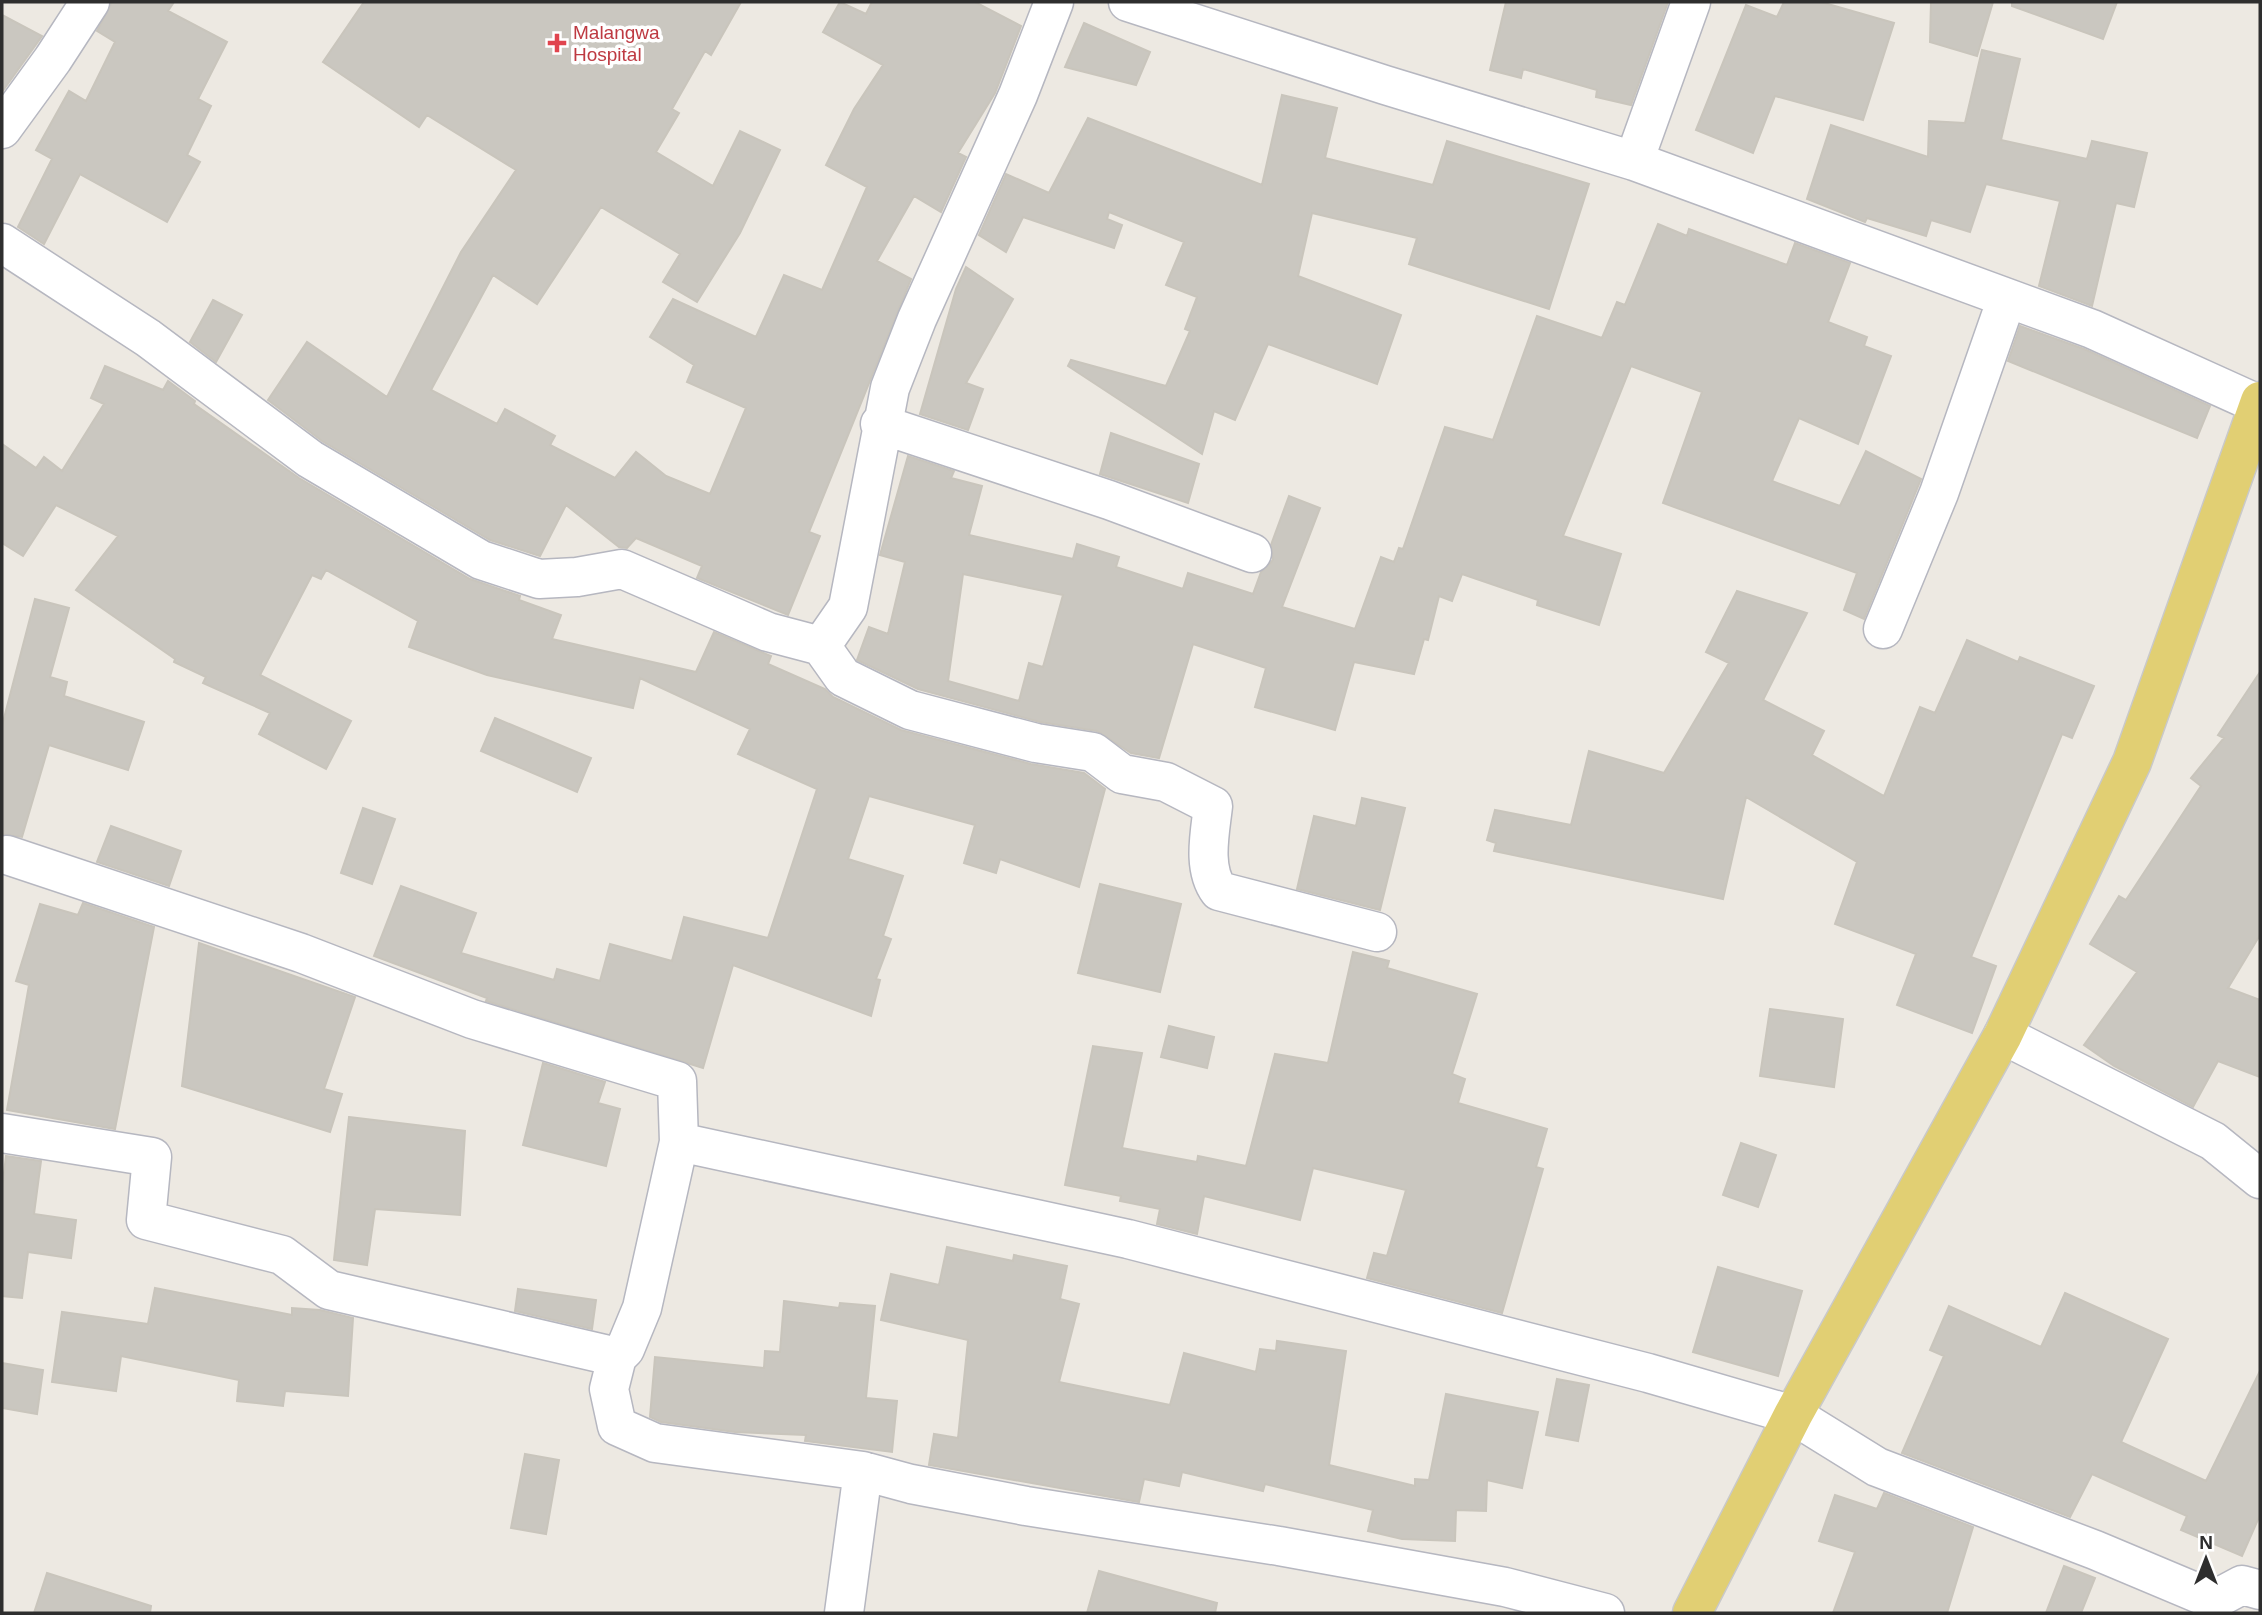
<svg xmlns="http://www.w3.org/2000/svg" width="2262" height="1615" font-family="Arial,sans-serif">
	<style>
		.building { fill: #cac7c0; stroke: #c9c5bc; stroke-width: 2; fill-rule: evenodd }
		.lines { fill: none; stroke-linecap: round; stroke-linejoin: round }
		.street-casing { stroke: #b6b7c0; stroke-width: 41 }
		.primary-casing { stroke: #c9c9c9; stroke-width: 41 }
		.street { stroke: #fff; stroke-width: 38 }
		.primary { stroke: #e1cf73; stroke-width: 38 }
		.health-dot { fill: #e0444e; stroke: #fff; stroke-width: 2.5 }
		.labels { text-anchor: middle; stroke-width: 7; stroke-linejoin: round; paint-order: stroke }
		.health-label { font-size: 19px; fill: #be3a42; stroke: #fff; text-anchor: start }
	</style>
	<rect width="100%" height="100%" fill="#ede9e2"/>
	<path class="building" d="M 112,2 L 174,2 L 168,11 L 227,42 L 198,99 L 211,106 L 187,155 L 200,162 L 167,222 L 80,174 L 44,244 L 18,227 L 52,159 L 36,150 L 69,91 L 86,101 L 115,42 L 97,31 Z
		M 364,2 L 741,2 L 711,55 L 705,51 L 672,109 L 679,113 L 656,152 L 713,186 L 740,131 L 780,150 L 740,233 L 697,302 L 663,282 L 680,254 L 601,207 L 537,304 L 493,275 L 431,390 L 497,424 L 505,409 L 555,436 L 550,445 L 615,478 L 636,452 L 666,476 L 710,494 L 746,408 L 687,382 L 694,365 L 650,337 L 673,299 L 756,337 L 784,275 L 822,290 L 867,187 L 826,165 L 854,109 L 883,65 L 823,32 L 840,2 L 866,14 L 872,2 L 975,2 L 1021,26 L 995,93 L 958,153 L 966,157 L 941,212 L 914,196 L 877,261 L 911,279 L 809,532 L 820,536 L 788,615 L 697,578 L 702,566 L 636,538 L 627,548 L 619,547 L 566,505 L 540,556 L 490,540 L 322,441 L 268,400 L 307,342 L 387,397 L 461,252 L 516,170 L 427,115 L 419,127 L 323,62 Z
		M 1506,2 L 1668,2 L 1631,105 L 1596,97 L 1597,90 L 1523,69 L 1521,78 L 1490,70 Z
		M 1784,2 L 1821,2 L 1894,23 L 1863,120 L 1775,96 L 1753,153 L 1696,130 L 1746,5 L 1777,17 Z
		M 1931,2 L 1993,2 L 1977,56 L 1930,42 Z
		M 2012,2 L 2117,2 L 2103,39 L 2012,6 Z
		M 2,15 L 42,36 L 2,92 Z
		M 1084,23 L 1150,52 L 1136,85 L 1065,67 Z
		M 1982,50 L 2020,59 L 2001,140 L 2087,159 L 2092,141 L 2147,153 L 2134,207 L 2116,203 L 2092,306 L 2039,286 L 2060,201 L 1986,184 L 1970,232 L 1931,220 L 1926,236 L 1867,218 L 1865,222 L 1807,199 L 1831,125 L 1928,157 L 1929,121 L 1965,123 Z
		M 1282,95 L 1337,108 L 1325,158 L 1433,185 L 1447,141 L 1589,184 L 1549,309 L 1409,264 L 1417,238 L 1312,213 L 1298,276 L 1401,315 L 1377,384 L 1268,344 L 1235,420 L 1214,411 L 1202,454 L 1068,366 L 1071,360 L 1166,386 L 1190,331 L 1185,329 L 1197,297 L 1166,285 L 1184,242 L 1109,212 L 1107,219 L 1122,225 L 1114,248 L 1023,217 L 1006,252 L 979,235 L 1006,174 L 1049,193 L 1088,118 L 1262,185 Z
		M 1658,224 L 1687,236 L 1689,229 L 1787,265 L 1795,243 L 1850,263 L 1828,322 L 1867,337 L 1864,346 L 1891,356 L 1858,444 L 1799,418 L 1772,481 L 1840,506 L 1866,451 L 1921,479 L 1864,619 L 1844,610 L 1857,573 L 1663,503 L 1702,392 L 1631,366 L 1563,536 L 1621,554 L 1599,625 L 1537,605 L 1538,600 L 1462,574 L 1452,601 L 1439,596 L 1428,640 L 1424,639 L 1414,674 L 1354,662 L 1335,730 L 1255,707 L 1266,668 L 1193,644 L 1159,758 L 1131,753 L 1097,731 L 1040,722 L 918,689 L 857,660 L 869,627 L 888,634 L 905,562 L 880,555 L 908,456 L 954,471 L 951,478 L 982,486 L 969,535 L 1073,559 L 1077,544 L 1119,557 L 1116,567 L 1183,589 L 1188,573 L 1253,594 L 1261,572 L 1273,560 L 1271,545 L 1289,496 L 1320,508 L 1282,607 L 1355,629 L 1381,557 L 1394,562 L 1399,548 L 1403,549 L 1445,427 L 1493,440 L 1537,316 L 1602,338 L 1617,302 L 1625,305 ZM 963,574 L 1063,595 L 1043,667 L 1029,663 L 1019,701 L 948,681 Z
		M 966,267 L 1013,299 L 966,383 L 983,389 L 968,430 L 920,414 L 956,289 Z
		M 213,300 L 242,315 L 216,362 L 190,342 Z
		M 2020,326 L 2084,349 L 2210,406 L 2197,438 L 2008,361 Z
		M 105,366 L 163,390 L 168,381 L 195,401 L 194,404 L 299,478 L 470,579 L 520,596 L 519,600 L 561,615 L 552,639 L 696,672 L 714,632 L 771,656 L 768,664 L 825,689 L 833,697 L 901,730 L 1031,764 L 1084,773 L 1105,789 L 1079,887 L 1000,859 L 996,873 L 964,863 L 975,825 L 869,796 L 848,859 L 903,876 L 883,936 L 891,939 L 876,979 L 880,980 L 871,1016 L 733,965 L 703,1068 L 486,1001 L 487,998 L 374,956 L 401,886 L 476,913 L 461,953 L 554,980 L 557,969 L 600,981 L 610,944 L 672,961 L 684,917 L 768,938 L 817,789 L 738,754 L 750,729 L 640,678 L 633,708 L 487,675 L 409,647 L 418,621 L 326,570 L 321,579 L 312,575 L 260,675 L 351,721 L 326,769 L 259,734 L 270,713 L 203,683 L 206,677 L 174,662 L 175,659 L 76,590 L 118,536 L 56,505 L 23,556 L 2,543 L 2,444 L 36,468 L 44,457 L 62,471 L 104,404 L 91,398 Z
		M 1111,433 L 1199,464 L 1188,503 L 1100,474 Z
		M 1737,591 L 1807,613 L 1763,700 L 1824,731 L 1812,755 L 1884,796 L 1920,707 L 1935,713 L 1967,640 L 2018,662 L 2020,657 L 2094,686 L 2072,738 L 2062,734 L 1971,957 L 1996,966 L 1972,1033 L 1897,1005 L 1916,954 L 1835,924 L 1857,862 L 1746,797 L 1723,899 L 1494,851 L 1496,843 L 1487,840 L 1495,810 L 1571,825 L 1589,751 L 1664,773 L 1729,663 L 1706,652 Z
		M 35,599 L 69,608 L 50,677 L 67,682 L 64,696 L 144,722 L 128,770 L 49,745 L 22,837 L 2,834 L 2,726 Z
		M 2260,672 L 2260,935 L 2228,988 L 2260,1000 L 2260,1077 L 2218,1061 L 2193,1107 L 2114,1066 L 2084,1045 L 2137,972 L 2090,944 L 2119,896 L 2126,900 L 2201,786 L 2191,778 L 2224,738 L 2218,735 Z
		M 495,718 L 591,758 L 577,792 L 481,751 Z
		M 1362,798 L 1405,808 L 1380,910 L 1297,889 L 1314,816 L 1356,826 Z
		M 363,808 L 395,819 L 372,884 L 341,873 Z
		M 111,826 L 181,851 L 169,886 L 97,862 Z
		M 1100,884 L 1181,904 L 1160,992 L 1078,973 Z
		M 83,903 L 154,927 L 115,1129 L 7,1110 L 29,985 L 16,981 L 40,904 L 78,915 Z
		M 199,943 L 355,997 L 324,1089 L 342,1094 L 330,1132 L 182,1086 Z
		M 1353,952 L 1389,961 L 1387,968 L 1477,994 L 1452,1074 L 1465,1079 L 1458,1103 L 1547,1129 L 1536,1167 L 1543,1169 L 1502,1313 L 1367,1278 L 1374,1253 L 1387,1256 L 1406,1190 L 1313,1168 L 1300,1220 L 1204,1196 L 1197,1234 L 1157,1224 L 1160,1209 L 1120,1201 L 1121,1196 L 1065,1185 L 1093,1046 L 1142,1053 L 1122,1148 L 1197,1162 L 1198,1156 L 1246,1166 L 1275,1054 L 1328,1063 Z
		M 1770,1009 L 1843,1019 L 1834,1087 L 1760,1076 Z
		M 1169,1026 L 1214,1037 L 1207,1068 L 1161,1057 Z
		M 543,1063 L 605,1082 L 598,1103 L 620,1109 L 606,1166 L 523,1145 Z
		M 349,1117 L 465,1131 L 460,1215 L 375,1209 L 367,1265 L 334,1260 Z
		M 1741,1143 L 1776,1155 L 1758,1207 L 1723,1195 Z
		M 6,1156 L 41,1161 L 34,1214 L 76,1220 L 71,1258 L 28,1252 L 22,1298 L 2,1296 L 2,1189 Z
		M 947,1247 L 1013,1261 L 1014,1255 L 1067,1266 L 1060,1299 L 1079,1304 L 1059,1382 L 1170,1405 L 1184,1353 L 1256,1372 L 1260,1349 L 1276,1351 L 1277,1341 L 1346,1351 L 1329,1465 L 1415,1486 L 1415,1479 L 1429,1480 L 1446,1394 L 1538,1412 L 1522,1488 L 1487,1480 L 1486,1511 L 1456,1510 L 1455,1541 L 1402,1539 L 1368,1531 L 1373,1510 L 1265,1484 L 1263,1491 L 1182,1472 L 1179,1486 L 1144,1479 L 1139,1502 L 929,1465 L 934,1434 L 958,1438 L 968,1340 L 881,1320 L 891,1274 L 939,1285 Z
		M 1718,1267 L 1802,1291 L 1778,1376 L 1693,1352 Z
		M 155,1288 L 292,1315 L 292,1308 L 320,1310 L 353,1318 L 348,1396 L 285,1391 L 283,1406 L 237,1401 L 239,1380 L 121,1356 L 116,1391 L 52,1382 L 62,1312 L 148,1324 Z
		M 518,1289 L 596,1300 L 592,1329 L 515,1311 Z
		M 2065,1293 L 2168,1339 L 2121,1442 L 2206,1481 L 2260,1371 L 2260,1515 L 2242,1556 L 2181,1530 L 2187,1516 L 2092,1474 L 2070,1517 L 1902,1453 L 1944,1356 L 1930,1350 L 1949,1306 L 2041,1347 Z
		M 784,1301 L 839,1308 L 840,1303 L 875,1306 L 866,1398 L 897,1401 L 892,1452 L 805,1441 L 806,1435 L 735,1432 L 661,1422 L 650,1417 L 655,1357 L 764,1368 L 765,1351 L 780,1352 Z
		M 2,1363 L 43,1370 L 37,1414 L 2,1408 Z
		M 1557,1379 L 1589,1385 L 1578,1441 L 1546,1435 Z
		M 525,1454 L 559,1460 L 546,1534 L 511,1528 Z
		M 1884,1493 L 1973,1527 L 1947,1613 L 1833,1613 L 1855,1552 L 1819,1541 L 1835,1495 L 1877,1509 Z
		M 2064,1566 L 2095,1578 L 2081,1613 L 2046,1613 Z
		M 1099,1571 L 1217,1603 L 1215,1613 L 1087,1613 Z
		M 47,1573 L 151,1606 L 150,1613 L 34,1613 Z"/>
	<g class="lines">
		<defs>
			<path id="street" d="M 1128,2 L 1385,85 L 1634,161 L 2092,329 L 2260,405
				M 2,129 L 53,59 L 90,2
				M 1634,161 L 1691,2
				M 2,243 L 148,338 L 310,459 L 481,560 L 539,579 L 577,577 L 622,569 L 768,632 L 821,646 L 848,607 L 890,388 L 917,319 L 1018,95 L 1054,2
				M 880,424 L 1109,500 L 1252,553
				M 1883,629 L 1939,493 L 2007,298
				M 821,646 L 843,677 L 910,710 L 1036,743 L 1093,752 L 1122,774 L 1166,782 L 1213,806 C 1210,833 1202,868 1219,891 L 1377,932
				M 2003,1035 L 2213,1141 L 2260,1179
				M 2,1133 L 152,1157 L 146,1220 L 282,1255 L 329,1290 L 617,1357 L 625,1349 L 642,1308 L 679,1142 L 677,1081 L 472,1019 L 301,953 L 7,855
				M 679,1142 L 1128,1239 L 1648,1373 L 1793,1415 L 1877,1467 L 2095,1550 L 2214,1600 L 2242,1585 L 2260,1590
				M 617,1357 L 609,1389 L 617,1426 L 655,1443 L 863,1471 L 911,1484 L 1026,1506 L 1279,1546 L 1505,1587 L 1605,1613
				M 844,1613 L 863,1471"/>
			<path id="primary" d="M 1692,1613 L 1793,1415 L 2003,1035 L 2132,762 L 2260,401"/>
		</defs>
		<use href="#street" class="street-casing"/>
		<use href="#primary" class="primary-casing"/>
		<use href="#street" class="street"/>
		<use href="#primary" class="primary"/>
	</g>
	<path class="health-dot" d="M553.5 32.5h7v7h7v7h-7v7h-7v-7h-7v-7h7z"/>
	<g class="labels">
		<g class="health-label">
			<text x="573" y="39">Malangwa<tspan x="573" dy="22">Hospital</tspan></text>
		</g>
	</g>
	<rect width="2262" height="1615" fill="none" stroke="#2e2e2e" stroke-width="7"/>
	<g transform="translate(2206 1559)" stroke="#ffffff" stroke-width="5" paint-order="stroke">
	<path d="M0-5L12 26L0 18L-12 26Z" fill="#2e2e2e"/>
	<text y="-10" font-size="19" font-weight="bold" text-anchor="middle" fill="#2e2e2e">N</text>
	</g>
</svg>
